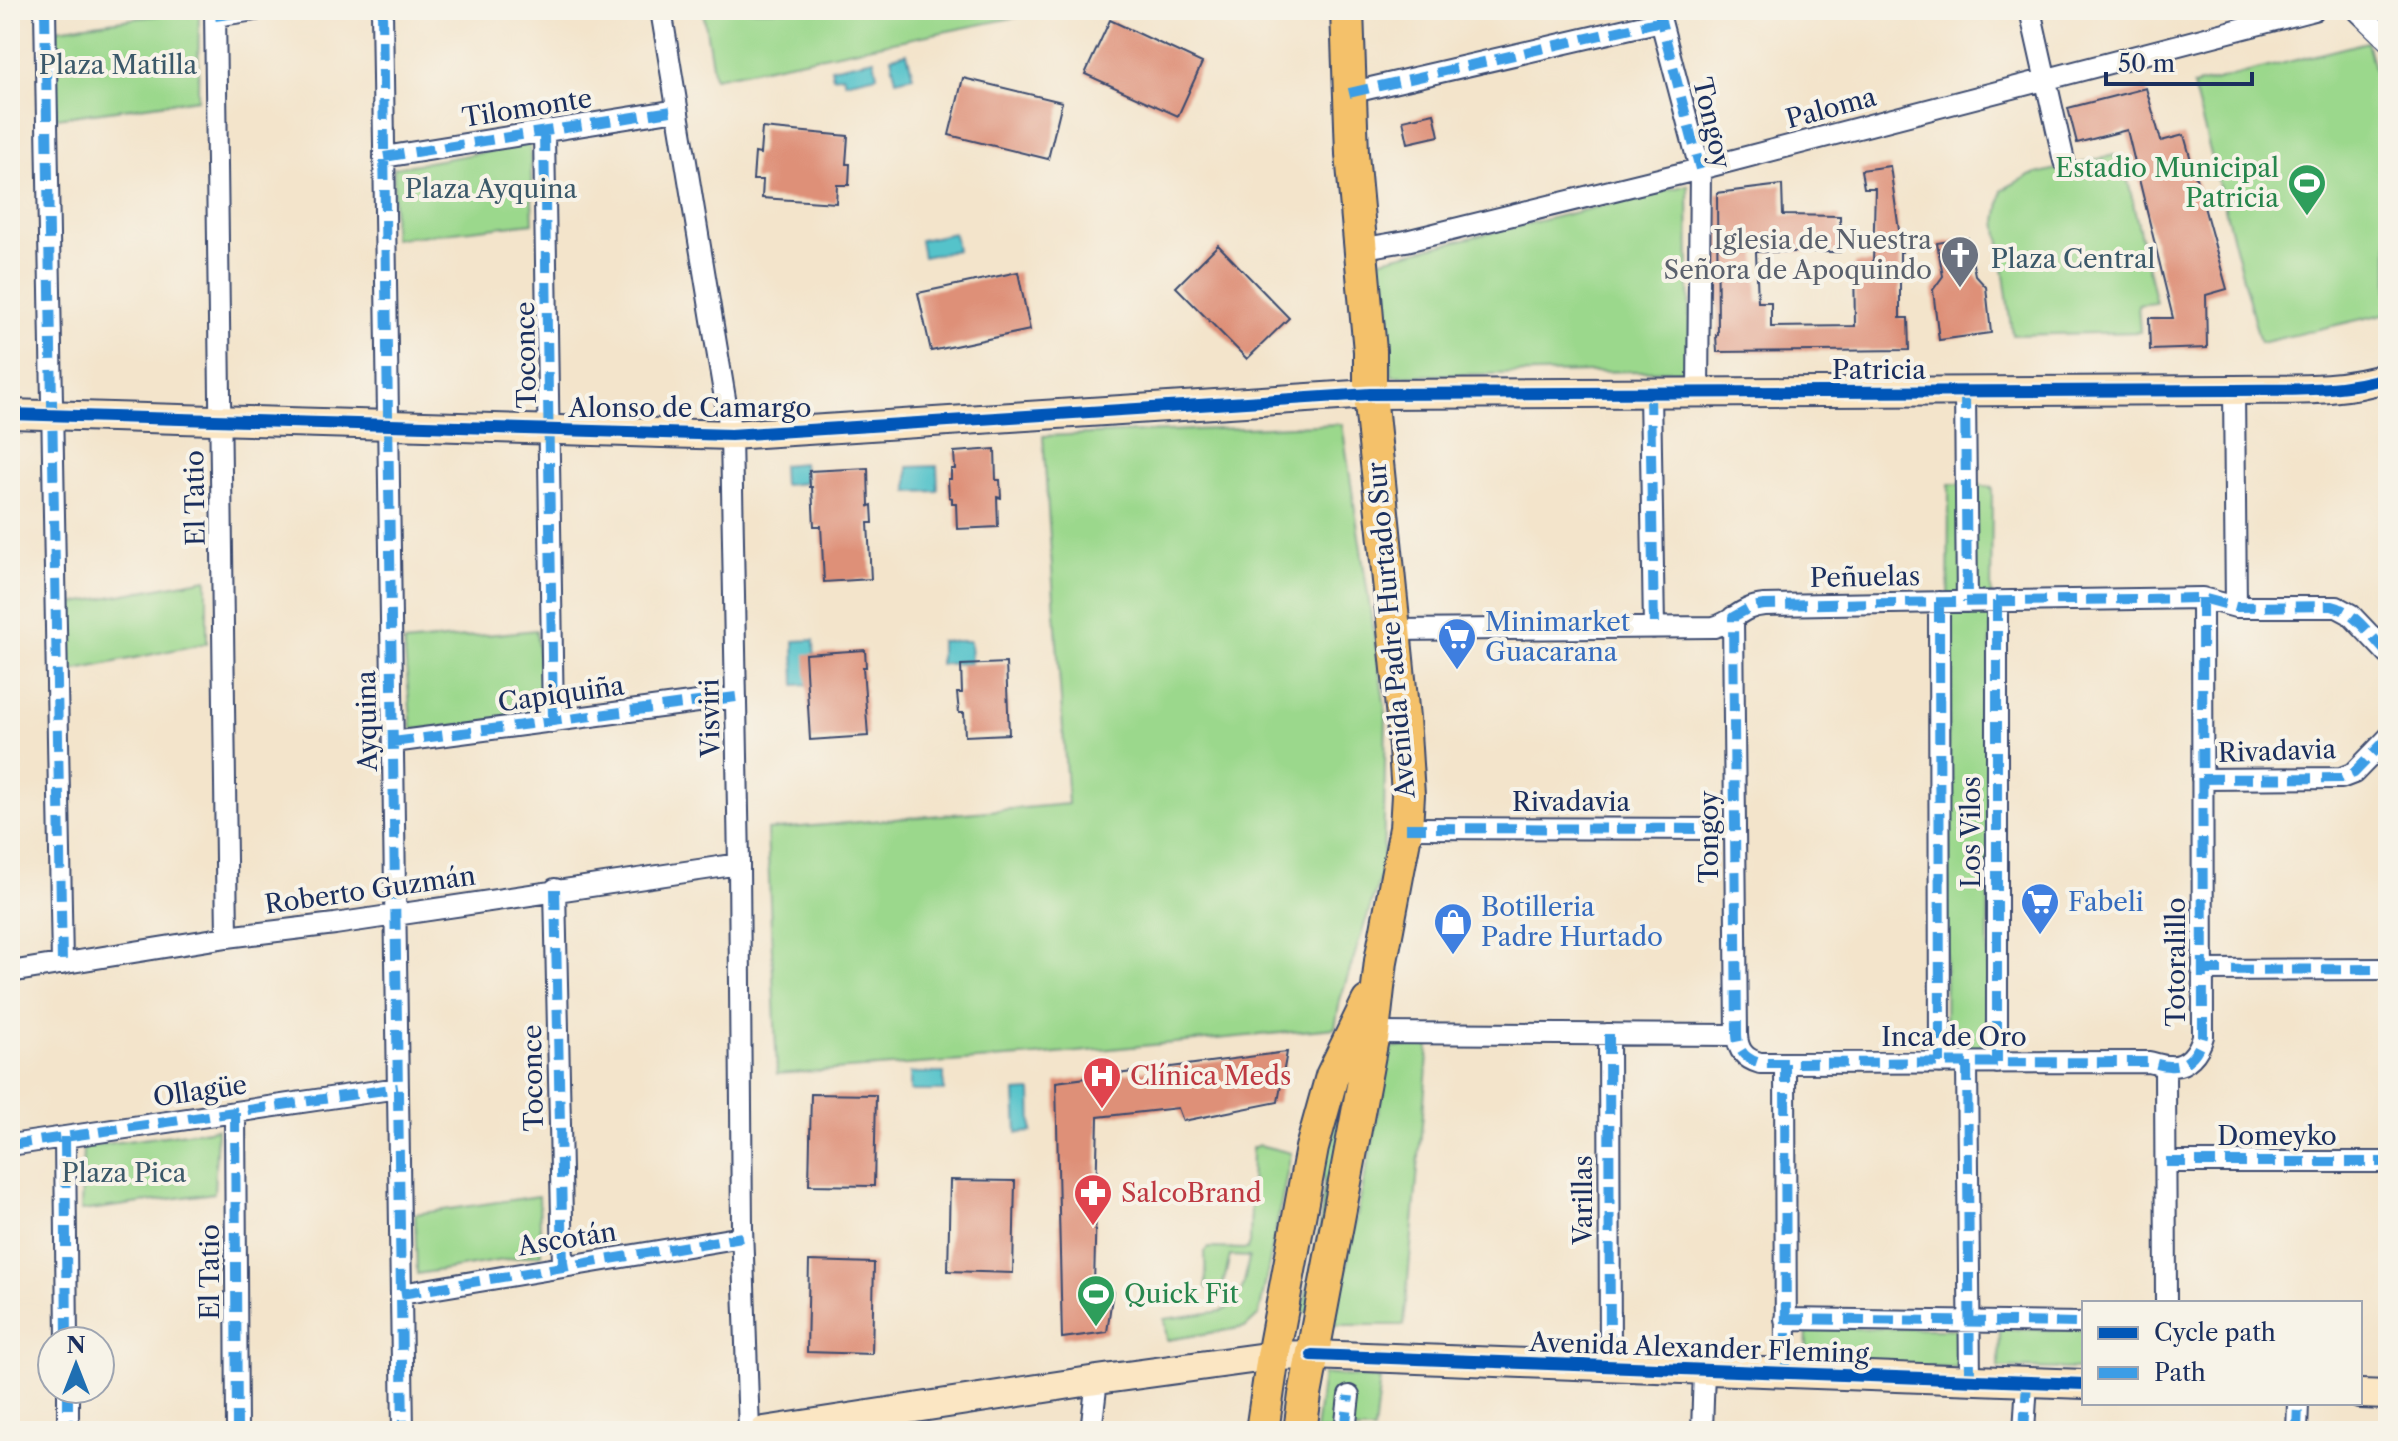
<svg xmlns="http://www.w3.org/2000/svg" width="2398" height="1441" font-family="'Libre Caslon Text',serif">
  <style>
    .green { fill: #9bd88c; stroke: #5b8475; stroke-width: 2 }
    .water { fill: #55c3ca; stroke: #387994; stroke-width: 2 }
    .building { fill: #de9078 }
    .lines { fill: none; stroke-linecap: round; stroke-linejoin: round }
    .street-casing { stroke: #3b4a6e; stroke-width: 24 }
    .secondary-casing { stroke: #3b4a6e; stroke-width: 32 }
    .primary-casing { stroke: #3b4a6e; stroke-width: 36 }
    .street { stroke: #fff; stroke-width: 20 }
    .secondary { stroke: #fbe6c3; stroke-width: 28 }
    .primary { stroke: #f4c16a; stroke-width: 32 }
    .quiet { stroke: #3b9de6; stroke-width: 10; stroke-dasharray: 20 10; stroke-linecap: butt }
    .cycleway-casing { stroke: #f7f3e8; stroke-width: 17 }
    .cycleway { stroke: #0057b8; stroke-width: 12 }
    .labels { text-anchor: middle; stroke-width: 8; stroke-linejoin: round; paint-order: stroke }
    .park-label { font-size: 26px; fill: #3b596a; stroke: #f7f3e8 }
    .street-label { font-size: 26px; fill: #1b2f5e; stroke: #f7f3e8 }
    .leisure-label { font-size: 26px; fill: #27864d; stroke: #f7f3e8; text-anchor: end }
    .worship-label { font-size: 26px; fill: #5b616d; stroke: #f7f3e8; text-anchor: end }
    .shop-label { font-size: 26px; fill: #366cbe; stroke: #f7f3e8; text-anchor: start }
    .health-label { font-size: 26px; fill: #be3a42; stroke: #f7f3e8; text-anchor: start }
  </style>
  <rect width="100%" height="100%" fill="#f7f3e8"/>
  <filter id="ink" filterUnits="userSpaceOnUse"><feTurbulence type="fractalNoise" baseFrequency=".0125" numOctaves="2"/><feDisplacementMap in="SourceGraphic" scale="16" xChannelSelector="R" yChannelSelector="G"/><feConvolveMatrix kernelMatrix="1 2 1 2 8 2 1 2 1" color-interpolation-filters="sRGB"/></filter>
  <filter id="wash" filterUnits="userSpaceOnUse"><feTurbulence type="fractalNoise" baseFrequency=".006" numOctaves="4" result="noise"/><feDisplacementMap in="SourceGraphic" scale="32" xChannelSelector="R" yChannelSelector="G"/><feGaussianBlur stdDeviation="1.8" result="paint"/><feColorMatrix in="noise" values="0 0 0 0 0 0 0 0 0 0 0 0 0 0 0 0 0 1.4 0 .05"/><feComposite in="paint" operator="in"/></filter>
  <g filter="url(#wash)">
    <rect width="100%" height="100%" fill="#f3e4cb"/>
    <path class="green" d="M199 10 198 99 56 118 57 29Z
      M703 10H1052L714 78Z
      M2367 42 2388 120V313L2260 343 2193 86Z
      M530 144 533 223 393 239 394 168Z
      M2114 155 2125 168 2156 303 2138 305 2140 332 2012 335 1997 221 2002 190 2028 176Z
      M1688 185 1690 370 1392 376 1378 260Z
      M1342 424 1386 714 1383 868 1340 1000 1335 1028 1035 1056 777 1074 767 830 1068 804 1043 436Z
      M1949 484H1976L1992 488 1987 1054 1945 1057Z
      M207 579V643L67 672 65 605Z
      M536 630 545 717 412 730 404 643Z
      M1358 1044 1308 1313 1302 1312 1321 1222 1324 1184 1322 1163Z
      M1429 1045 1404 1325H1334L1392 1047Z
      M217 1129 214 1193 81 1211 83 1147Z
      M1259 1145 1291 1153 1259 1315 1246 1327 1167 1340 1164 1319 1222 1311C1244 1303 1245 1277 1249 1257L1230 1256 1223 1285 1211 1290 1206 1287 1205 1251 1209 1248 1247 1249 1250 1244 1252 1148Z
      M539 1196 541 1254 417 1274 415 1214Z
      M1807 1328 1957 1329V1368L1806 1366Z
      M2000 1329 2084 1330V1369L1999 1368Z
      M1323 1374 1380 1379 1374 1431H1316Z"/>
    <path class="water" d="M907 53 913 76 896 80 891 57Z
      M874 59 877 75 845 82 843 75 833 77 831 68Z
      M954 233 957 250 923 257 920 240Z
      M803 463 805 483 783 485 782 465Z
      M937 466 938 491 908 492V467Z
      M814 640 815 684 795 685 794 641Z
      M940 641H970L971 663 940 664Z
      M910 1073H944V1091H910Z
      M1031 1091 1032 1132 1017 1133 1015 1092Z"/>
    <g id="blocks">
      <path class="building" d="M1110 20 1202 63 1178 116 1085 74Z
        M963 78 1062 102 1048 159 949 135Z
        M2146 88 2161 141 2184 135 2227 289 2206 295 2207 348 2150 350 2149 318H2173L2127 130 2077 143 2068 108Z
        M1434 113 1439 136 1408 143 1403 120Z
        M762 128 848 136 846 164H850L849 185H837L836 203 762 198 763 180H753L755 153 760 154Z
        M1890 166 1902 252H1900V318H1908L1909 350 1717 352 1716 335H1718L1717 193 1782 185 1783 215 1840 216V252H1756L1758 302H1771V327L1855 326 1854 263H1873L1875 188H1864L1861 170Z
        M1968 238 1975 275 1986 287 1991 333 1939 340 1933 290 1943 276 1937 243Z
        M1218 245 1289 318 1247 359 1176 287Z
        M1018 272 1030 330 931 351 918 293Z
        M995 449 996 480H1000L1001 498 997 497 998 527 957 529 956 503H952V498L949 497 948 479H951V469H955L954 452Z
        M868 468 869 506 872 505 873 523H868L871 579 824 582 821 526H814L812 487H810L809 471Z
        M865 650 866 667H863L868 736 810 740 805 654Z
        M1006 663 1009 734 965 736 964 713H959L957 693H962L961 665Z
        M1287 1052 1278 1102 1183 1121 1178 1108 1098 1117 1094 1286 1113 1290 1107 1332 1062 1338 1056 1082Z
        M811 1094 876 1095 874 1186 809 1185Z
        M950 1180 1015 1181 1013 1273 948 1271Z
        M809 1261 874 1263 872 1354 807 1352Z"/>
    </g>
  </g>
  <g filter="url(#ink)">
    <use href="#blocks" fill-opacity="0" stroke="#3b4a6e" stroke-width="2"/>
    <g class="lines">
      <defs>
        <path id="street" d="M45 10 62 964
          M215 10 227 937
          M382 10 403 1431
          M661 10 731 435 739 864 742 1227 749 1431
          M1658 10 1700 169 1698 392
          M2030 10 2064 161
          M2357 10 2388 40
          M215 16 255 10
          M1349 93 1661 21
          M544 132 553 722
          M384 157 677 110
          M1359 249 1406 241 1700 169 2314 10
          M2234 390 2236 607
          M1965 391 1967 602
          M1650 393 1654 628
          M1997 601V1063
          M1939 602 1940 1063
          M1733 617 1737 1035C1738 1051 1745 1059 1760 1063L2148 1062C2155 1063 2162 1066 2169 1066 2187 1068 2199 1052 2203 1036L2202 598
          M1394 630 1714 627C1734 622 1740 607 1764 605L2202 598 2236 607H2337L2350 614 2388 654
          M393 742 736 697
          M2202 779 2341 778 2354 773 2388 738
          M1406 828 1735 829
          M555 889 563 1266
          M2202 970 2388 969
          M10 972 227 937 335 924 739 864
          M1373 1033 1737 1035
          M1609 1034 1610 1366
          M1785 1063 1786 1373
          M1967 1063 1970 1380
          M2165 1067 2166 1303
          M235 1112 237 1431
          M65 1137 67 1341
          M10 1145 398 1088
          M2166 1162H2388
          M401 1294 742 1237
          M1785 1319 2084 1323
          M68 1389V1431
          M893 1411 895 1431
          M1091 1431 1097 1380
          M1345 1431 1349 1396
          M1702 1431 1704 1370
          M2024 1431 2027 1382
          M2297 1431 2298 1403"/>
        <path id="secondary" d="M10 414 731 435 1370 394 2234 390C2285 389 2339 393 2388 377
          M2360 1394 2388 1395
          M764 1431 1097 1380 1273 1356 1312 1355 2084 1384"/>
        <path id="primary" d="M1262 1431 1273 1356 1312 1148 1332 1076 1368 1002
          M1300 1431 1305 1395 1373 1033 1381 961 1406 828 1408 795 1403 718 1370 394V351L1352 154 1347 10"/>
      </defs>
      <use href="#street" class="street-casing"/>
      <use href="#secondary" class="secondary-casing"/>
      <use href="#primary" class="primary-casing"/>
      <use href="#street" class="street"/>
      <use href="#secondary" class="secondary"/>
      <use href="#primary" class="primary"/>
      <path class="quiet" d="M45 10 62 964
        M382 10 403 1431
        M1658 10 1700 169
        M215 16 255 10
        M1349 93 1661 21
        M544 132 553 722
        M384 157 677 110
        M1965 391 1967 602
        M1650 393 1654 628
        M2202 598 2203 1036C2199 1052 2187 1068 2169 1066 2162 1066 2155 1063 2148 1062L1760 1063C1745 1059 1738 1051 1737 1035L1733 617 1751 607 1764 605 2202 598 2236 607 2332 606C2355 611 2372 638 2388 654
        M1997 601V1063
        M1939 602 1940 1063
        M393 742 736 697
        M2202 779 2341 778 2354 773 2388 738
        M1406 828 1735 829
        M555 889 563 1266
        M2202 970 2388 969
        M1609 1034 1610 1366
        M1785 1063 1786 1373
        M1967 1063 1970 1380
        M235 1112 237 1431
        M65 1137 67 1341
        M10 1145 398 1088
        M2166 1162H2388
        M401 1294 742 1237
        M1785 1319 2084 1323
        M68 1389V1431
        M1345 1431 1349 1396
        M2024 1431 2027 1382
        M2297 1431 2298 1403"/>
      <defs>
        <path id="cycleway" d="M10 414 731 435 1370 394 2234 390C2285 389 2339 393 2388 377
          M1312 1355 2084 1384"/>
      </defs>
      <use href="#cycleway" class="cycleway-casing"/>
      <use href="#cycleway" class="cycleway"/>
    </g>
  </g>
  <defs>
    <symbol id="stadium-pin" viewBox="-11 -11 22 30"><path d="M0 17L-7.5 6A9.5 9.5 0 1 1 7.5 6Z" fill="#2e9e5b" stroke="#f7f3e8"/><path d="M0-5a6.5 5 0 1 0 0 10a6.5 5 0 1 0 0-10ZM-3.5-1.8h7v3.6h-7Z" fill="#fff"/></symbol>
    <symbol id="church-pin" viewBox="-11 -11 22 30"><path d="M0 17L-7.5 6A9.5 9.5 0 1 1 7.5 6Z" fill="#6b7280" stroke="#f7f3e8"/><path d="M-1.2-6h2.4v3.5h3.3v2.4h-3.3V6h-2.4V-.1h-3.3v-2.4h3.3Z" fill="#fff"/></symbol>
    <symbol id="supermarket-pin" viewBox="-11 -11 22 30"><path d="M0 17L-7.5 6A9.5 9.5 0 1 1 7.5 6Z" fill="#3f7fe0" stroke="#f7f3e8"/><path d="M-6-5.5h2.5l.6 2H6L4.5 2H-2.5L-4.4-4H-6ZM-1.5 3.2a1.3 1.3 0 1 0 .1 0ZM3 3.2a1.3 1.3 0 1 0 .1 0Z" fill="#fff"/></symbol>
    <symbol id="shop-pin" viewBox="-11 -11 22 30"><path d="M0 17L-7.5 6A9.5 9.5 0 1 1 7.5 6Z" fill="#3f7fe0" stroke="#f7f3e8"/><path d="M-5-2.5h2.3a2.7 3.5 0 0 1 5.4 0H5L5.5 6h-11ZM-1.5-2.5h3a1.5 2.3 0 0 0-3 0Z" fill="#fff"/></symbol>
    <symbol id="hospital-pin" viewBox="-11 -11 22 30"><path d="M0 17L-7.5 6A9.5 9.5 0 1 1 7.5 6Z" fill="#e0444e" stroke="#f7f3e8"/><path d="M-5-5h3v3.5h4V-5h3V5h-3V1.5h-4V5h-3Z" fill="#fff"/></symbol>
    <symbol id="pharmacy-pin" viewBox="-11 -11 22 30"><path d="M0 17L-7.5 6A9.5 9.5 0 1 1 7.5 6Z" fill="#e0444e" stroke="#f7f3e8"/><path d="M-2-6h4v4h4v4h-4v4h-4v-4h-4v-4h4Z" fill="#fff"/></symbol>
  </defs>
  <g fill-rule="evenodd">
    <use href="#stadium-pin" x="2285" y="161" width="44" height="60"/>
    <use href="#church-pin" x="1938" y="233" width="44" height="60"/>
    <use href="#supermarket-pin" x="1435" y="615" width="44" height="60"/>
    <use href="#supermarket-pin" x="2018" y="880" width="44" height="60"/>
    <use href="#shop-pin" x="1431" y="900" width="44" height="60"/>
    <use href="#hospital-pin" x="1080" y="1054" width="44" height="60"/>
    <use href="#pharmacy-pin" x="1071" y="1171" width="44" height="60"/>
    <use href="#stadium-pin" x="1074" y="1272" width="44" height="60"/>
  </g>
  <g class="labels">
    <g class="park-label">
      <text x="118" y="74">Plaza Matilla</text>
      <text x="491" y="198">Plaza Ayquina</text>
      <text x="2073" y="268">Plaza Central</text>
      <text x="124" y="1182">Plaza Pica</text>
    </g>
    <g class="street-label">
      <text transform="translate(527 108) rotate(-9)" y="9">Tilomonte</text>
      <text transform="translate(1831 108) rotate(-15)" y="9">Paloma</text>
      <text transform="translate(1712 123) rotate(77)" y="9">Tongoy</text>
      <text transform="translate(526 355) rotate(-91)" y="9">Toconce</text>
      <text x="1879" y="379">Patricia</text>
      <text x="690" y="417">Alonso de Camargo</text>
      <text transform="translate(195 498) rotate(-91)" y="9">El Tatio</text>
      <text transform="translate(1865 577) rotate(-1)" y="9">Peñuelas</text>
      <text transform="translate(1391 630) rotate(-95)" y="9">Avenida Padre Hurtado Sur</text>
      <text transform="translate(561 694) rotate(-8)" y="9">Capiquiña</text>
      <text transform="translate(710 718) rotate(-91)" y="9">Visviri</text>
      <text transform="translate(367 721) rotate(-91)" y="9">Ayquina</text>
      <text transform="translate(2277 751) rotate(-2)" y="9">Rivadavia</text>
      <text x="1571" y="811">Rivadavia</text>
      <text transform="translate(1971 832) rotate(-90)" y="9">Los Vilos</text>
      <text transform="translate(1709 837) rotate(-90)" y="9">Tongoy</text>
      <text transform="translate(370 890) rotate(-8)" y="9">Roberto Guzmán</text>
      <text transform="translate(2176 962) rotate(-90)" y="9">Totoralillo</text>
      <text x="1954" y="1046">Inca de Oro</text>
      <text transform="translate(533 1078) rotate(-91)" y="9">Toconce</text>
      <text transform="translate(200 1091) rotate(-8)" y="9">Ollagüe</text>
      <text x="2277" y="1145">Domeyko</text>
      <text transform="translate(1583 1200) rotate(-90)" y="9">Varillas</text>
      <text transform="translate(567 1239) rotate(-9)" y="9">Ascotán</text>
      <text transform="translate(210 1272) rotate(-90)" y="9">El Tatio</text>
      <text transform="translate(1699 1348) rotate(2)" y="9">Avenida Alexander Fleming</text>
    </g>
    <g class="leisure-label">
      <text x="2279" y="177">Estadio Municipal<tspan x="2279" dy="30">Patricia</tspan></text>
      <text x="1124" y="1303" text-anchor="start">Quick Fit</text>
    </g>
    <g class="worship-label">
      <text x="1932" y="249">Iglesia de Nuestra<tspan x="1932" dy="30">Señora de Apoquindo</tspan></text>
    </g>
    <g class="shop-label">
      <text x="1485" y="631">Minimarket<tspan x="1485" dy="30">Guacarana</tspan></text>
      <text x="2068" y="911">Fabeli</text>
      <text x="1481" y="916">Botilleria<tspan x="1481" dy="30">Padre Hurtado</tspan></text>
    </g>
    <g class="health-label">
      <text x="1130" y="1085">Clínica Meds</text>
      <text x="1121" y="1202">SalcoBrand</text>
    </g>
  </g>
  <rect width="2398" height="1441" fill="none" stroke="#f7f3e8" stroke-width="40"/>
  <rect x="2082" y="1301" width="280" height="104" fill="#f7f3e8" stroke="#9fa5b1" stroke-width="2"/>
  <rect x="2098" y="1327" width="40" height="12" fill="#0057b8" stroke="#9fa5b1" stroke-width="2"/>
  <text x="2154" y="1341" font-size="24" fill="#1b2f5e">Cycle path</text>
  <rect x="2098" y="1367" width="40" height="12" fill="#3b9de6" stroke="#9fa5b1" stroke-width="2"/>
  <text x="2154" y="1381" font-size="24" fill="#1b2f5e">Path</text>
  <g transform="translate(76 1365)"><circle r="38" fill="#f7f3e8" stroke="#9fa5b1" stroke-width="2"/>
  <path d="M0-6L14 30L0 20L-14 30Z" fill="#1f6fb2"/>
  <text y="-12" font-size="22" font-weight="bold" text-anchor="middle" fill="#1b2f5e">N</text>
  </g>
  <path d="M2106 72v12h146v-12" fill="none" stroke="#1b2f5e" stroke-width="4"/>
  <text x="2118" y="72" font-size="24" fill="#1b2f5e" stroke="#f7f3e8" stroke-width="6" paint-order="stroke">50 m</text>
</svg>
